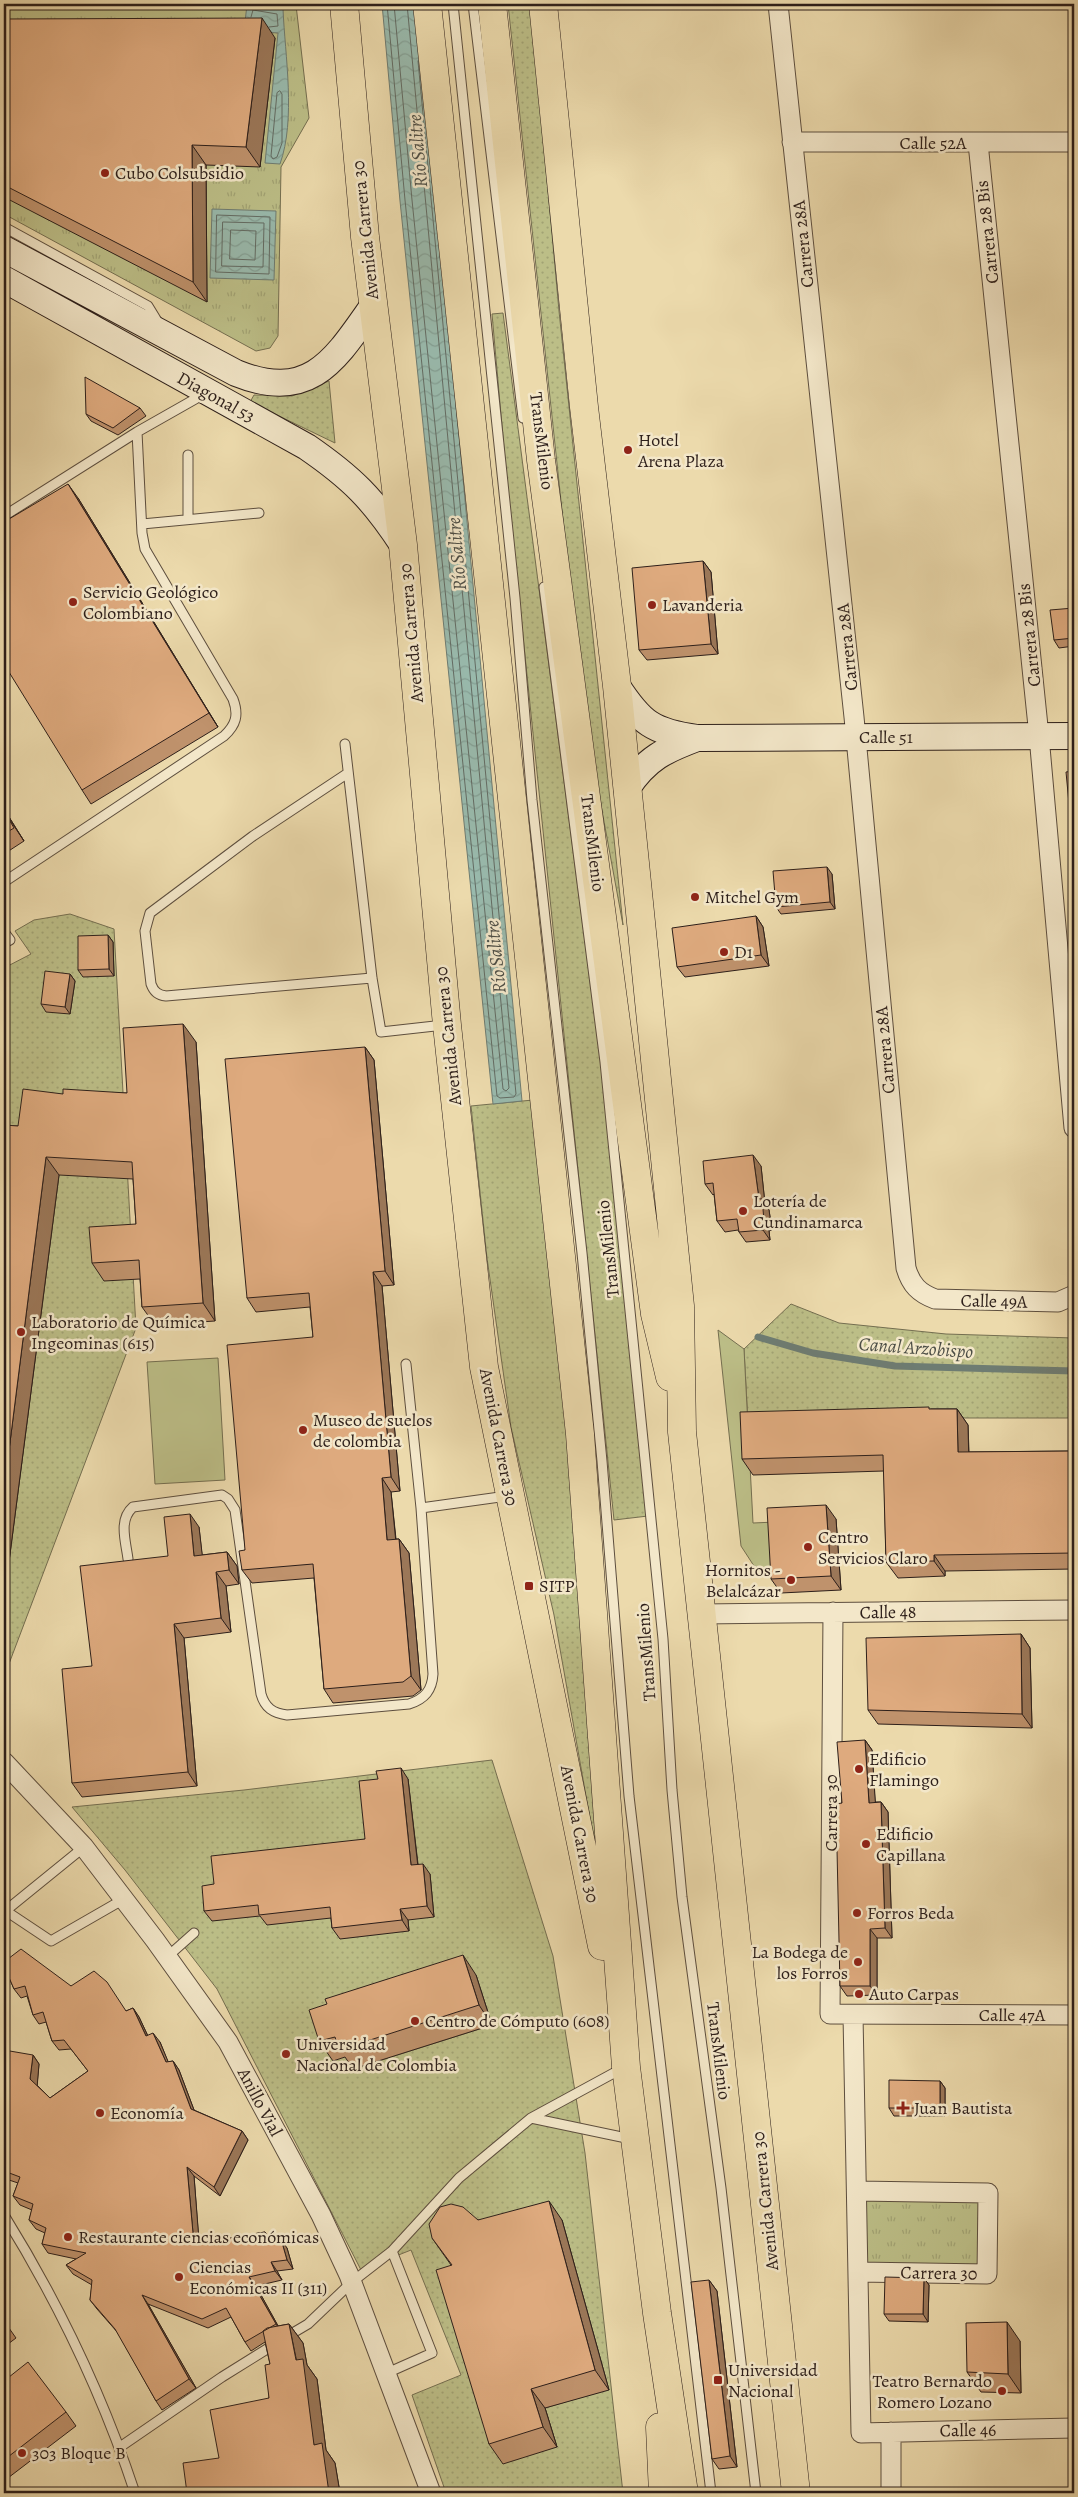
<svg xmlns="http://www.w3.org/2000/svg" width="1078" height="2497" font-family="Alegreya,serif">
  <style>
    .grass { fill: url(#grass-dots); stroke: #746e50; fill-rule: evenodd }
    .park { fill: url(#park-tufts); stroke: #746e50 }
    .garden { fill: #bcbe87; stroke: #746e50 }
    .water { fill: url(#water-waves); stroke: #6e7c72 }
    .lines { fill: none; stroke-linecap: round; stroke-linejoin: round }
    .shore { stroke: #636c64; stroke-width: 1 }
    .stream { stroke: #6e7c72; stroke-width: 7 }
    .lane-casing { stroke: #5d4e3e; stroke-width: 11 }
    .street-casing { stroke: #5d4e3e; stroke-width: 21 }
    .secondary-casing { stroke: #2d1f1a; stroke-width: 28 }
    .highway-casing { stroke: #2d1f1a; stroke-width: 29 }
    .lane { stroke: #f3e7c9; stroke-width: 9 }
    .street { stroke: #f3e7c9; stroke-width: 19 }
    .secondary { stroke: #f3e7c9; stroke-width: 26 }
    .highway { stroke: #ecdaac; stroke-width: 28 }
    .wall { fill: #bf926c; stroke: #2d1f1a }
    .shaded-wall { fill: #9b7758; stroke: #2d1f1a }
    .building { fill: #deaa7e; stroke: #2d1f1a }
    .poi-dot { fill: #8f2418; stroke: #f3e7c9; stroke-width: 2 }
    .labels { text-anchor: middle; stroke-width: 5; stroke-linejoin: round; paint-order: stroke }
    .street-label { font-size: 18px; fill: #2d1f1a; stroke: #f3e7c9 }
    .poi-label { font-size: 18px; fill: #2d1f1a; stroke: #f3e7c9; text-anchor: start }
    .water-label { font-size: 19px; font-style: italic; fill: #4d4e46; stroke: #f3e7c9 }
  </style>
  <defs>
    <pattern id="grass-dots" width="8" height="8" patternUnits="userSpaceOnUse" patternTransform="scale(1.25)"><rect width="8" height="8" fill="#bcbe87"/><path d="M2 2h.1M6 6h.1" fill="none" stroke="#a2a374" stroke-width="1.8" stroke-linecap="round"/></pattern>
    <pattern id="park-tufts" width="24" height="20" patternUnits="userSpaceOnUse" patternTransform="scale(1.25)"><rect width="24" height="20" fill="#bcbe87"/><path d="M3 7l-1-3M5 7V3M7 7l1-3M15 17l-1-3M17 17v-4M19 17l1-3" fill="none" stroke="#a2a374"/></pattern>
    <pattern id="water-waves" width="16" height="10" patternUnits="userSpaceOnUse" patternTransform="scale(1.25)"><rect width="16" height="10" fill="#99baad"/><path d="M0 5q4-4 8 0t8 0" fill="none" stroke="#849f94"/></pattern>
  </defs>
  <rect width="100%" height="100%" fill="#ecdaac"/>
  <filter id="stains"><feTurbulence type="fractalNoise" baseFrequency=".004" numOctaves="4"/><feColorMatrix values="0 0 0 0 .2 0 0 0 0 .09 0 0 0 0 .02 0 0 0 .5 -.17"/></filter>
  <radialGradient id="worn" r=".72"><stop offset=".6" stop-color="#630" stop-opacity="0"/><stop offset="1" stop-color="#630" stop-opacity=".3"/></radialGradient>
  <path class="grass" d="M508 4H531L559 311 623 925 583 707Z
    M503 313 602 1072 648 1516 614 1520 506 471 492 314Z
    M329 381 335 443 250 402 254 395 292 396Z
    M70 914 114 929 136 1328 4 1677V968L31 954 15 931 34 920Z
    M533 1100 562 1347 600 1875 554 1615 511 1427 487 1258 471 1106Z
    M791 1304 839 1323 946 1334 1074 1338V1418H945L748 1424 744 1349Z
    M492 1760 553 1956 585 2153 623 2493H446L412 2395 461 2375 411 2250 361 2270 217 1989 125 1870 72 1807 244 1790ZM492 2025 353 2069 349 2056ZM468 2284 609 2389 545 2408 557 2447Z"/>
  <path class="park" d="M4 4 296 5 309 118 281 167 278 336 270 348 256 351 4 214Z
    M857 2191 988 2193 987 2274 858 2272Z"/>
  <path class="garden" d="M718 1330 744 1349 753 1523 776 1522 779 1571 754 1566 741 1546Z
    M218 1358 225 1480 155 1484 147 1362Z"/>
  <path class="water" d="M382 4H418L522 1101 493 1104 400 201Z
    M247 5 283 9C285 56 296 119 280 164L265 163 278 33 244 30Z
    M212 209 276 211 274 280 210 278Z"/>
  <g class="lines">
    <path class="shore" d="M387 4 405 200 497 1096 500 1098 514 1097 516 1094 418 61
      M394 4 412 200 503 1089 506 1091 509 1088 407 4
      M251 17 253 10 277 14 278 26 269 27
      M280 91 282 94V143L277 157 273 159 271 156 277 93Z
      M217 215 270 217 269 274 216 272Z
      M223 222 264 223 263 267 222 266Z
      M231 230 256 231 255 260 230 259Z"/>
    <path class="stream" d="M758 1337 813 1353 895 1366 1074 1371"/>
    <defs>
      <path id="lane" d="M453 4 515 598 532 800 582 1253 602 1461 629 1796 711 2493
        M473 4 523 418
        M4 227 148 306 159 324
        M4 516 137 432 204 394
        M188 519V455
        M142 524 259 513
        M544 587 605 1062 663 1639 672 1790 682 1897 721 2188 756 2493
        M345 744 372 978 381 1032 444 1025
        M348 773 253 836 150 913 145 931 151 984C154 992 158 995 166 996L372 978
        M4 882 224 736C236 725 239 715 233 699L145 549 142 533 137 432
        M4 932 10 940 4 943
        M406 1364 421 1508
        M128 1559C126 1542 118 1520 133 1507L222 1495 228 1499 235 1510 261 1694C265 1708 273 1713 287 1715L409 1704C425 1699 432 1690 433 1674L421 1508 507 1496
        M6 1911 51 1941 124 1899
        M4 1912 84 1847
        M167 1957 194 1933
        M531 2118 631 2139
        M4 2215C58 2302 103 2396 135 2493
        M286 2337 308 2324 352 2282 392 2251 459 2178 531 2118 623 2068
        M387 2373 432 2353 392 2251
        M120 2447 222 2377 275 2344"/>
      <path id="street" d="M778 4 854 717 906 1268C911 1285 919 1293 935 1299L1058 1302 1074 1295
        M792 142H1074
        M978 143 1039 736 1074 1128
        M833 1612 830 2014 1074 2015
        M702 1614 1074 1610
        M4 1762 84 1847 155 1940 228 2042 321 2215 349 2275 431 2493
        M853 2015 861 2433 1074 2428
        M857 2191 988 2193 987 2274 858 2272
        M891 2432V2493"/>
      <path id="secondary" d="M4 249 236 373C310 403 335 360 373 306
        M4 279 307 447C352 478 373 499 403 545
        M617 686C641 723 653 732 697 738L1074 736
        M627 788C647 758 665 750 697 738"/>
      <path id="highway" d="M344 4 365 237 403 545 447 1025 484 1367 602 1946
        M427 4 580 1434 626 2067 657 2313 684 2493
        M492 4 541 460 655 1314 670 1377
        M543 4 584 407 617 686 680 1306 682 1432 796 2493
        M660 2427 663 2493"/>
    </defs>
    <use href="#lane" class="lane-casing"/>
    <use href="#street" class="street-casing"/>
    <use href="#secondary" class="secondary-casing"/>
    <use href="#highway" class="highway-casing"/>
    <use href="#lane" class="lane"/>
    <use href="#street" class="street"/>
    <use href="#secondary" class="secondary"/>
    <use href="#highway" class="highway"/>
  </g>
  <path class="wall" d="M4 19 275 38 260 167 206 165 207 302 4 197Z
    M140 408 146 416 118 435 91 421 86 414Z
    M78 498 218 727 91 804 82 790Z
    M703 561 711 572 718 654 647 660 639 650Z
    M1074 608V646L1059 648 1054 640Z
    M1074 771V820L1070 814Z
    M4 809 24 841 4 854Z
    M832 874 835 909 781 914 776 907Z
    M756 916 763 927 769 966 685 977 677 967Z
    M108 935 113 942 114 976 83 977 78 970Z
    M70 974 75 981 70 1014 46 1012 41 1004Z
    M196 1042 215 1321 155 1325 142 1307 140 1279 104 1281 92 1263 136 1224 133 1179 59 1175 6 1585 4 1584V1125L18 1126 63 1094 127 1093Z
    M365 1047 374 1060 394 1285 382 1286 400 1491 391 1492 396 1539H399L409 1553 421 1690 413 1696 333 1703 324 1689 314 1578 252 1583 242 1570 245 1550 313 1337 310 1307 256 1312 247 1298Z
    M761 1166 765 1204 769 1210 772 1230 769 1231 770 1240 746 1242 739 1232 738 1230 725 1232 717 1221 714 1194 713 1195 705 1184Z
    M931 1409H957L968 1425 969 1452 1074 1451V1569L945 1571V1576L898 1578 886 1562 884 1471 753 1475 742 1459Z
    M836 1519 841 1590 781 1593 771 1579Z
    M199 1527 202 1555 227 1552 237 1566 239 1584 226 1586 231 1632 184 1638 197 1786 82 1797 72 1783 92 1666 168 1556Z
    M1021 1634 1030 1648 1032 1728 878 1724 868 1710Z
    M865 1740 872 1750 875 1802H881L888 1812 892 1938H877V1995L847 1996 840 1986 842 1803Z
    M408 1779 418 1864 430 1874 434 1917 408 1920 409 1931 340 1939 332 1928 331 1918 267 1925 260 1916 212 1921 204 1911 214 1884 365 1839Z
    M4 1966 71 1986 126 2011 133 2008 139 2017 148 2036 160 2042 168 2062 173 2061 179 2070 194 2110 242 2131 248 2140 220 2196 194 2176 199 2243 265 2232 270 2241 287 2248 293 2269 277 2271 282 2280 256 2286 278 2326 289 2324 303 2343 307 2365 317 2379 326 2450 335 2463 340 2493H187L219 2458 269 2398 270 2364 265 2342 251 2351 245 2342 231 2317 208 2328 148 2304 196 2388 162 2410 156 2401 118 2333 97 2309 90 2300 92 2285 73 2274 66 2265 76 2259 48 2253 42 2244 45 2233 36 2229 29 2220 32 2210 20 2205 13 2196 18 2183 6 2179 4 2175V2139L33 2055 39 2064 37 2085 50 2098 88 2071 71 2049 59 2050 52 2041 46 2022 39 2024 33 2015 27 1996 21 1998 14 1989Z
    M476 1975 492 2025 353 2069 345 2057 333 2061 319 2041Z
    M940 2081 945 2088V2116H894L889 2108Z
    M478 2220H562L609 2390 545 2408 557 2447 503 2464 489 2444 451 2265 432 2238Z
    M924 2278 929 2285 928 2322 889 2321 884 2314Z
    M709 2280 717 2291 737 2467 719 2469 712 2459Z
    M4 2321 16 2338 4 2347Z
    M1020 2341 1021 2393 981 2392 967 2372Z
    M4 2381 66 2412 76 2426 4 2481Z"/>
  <path class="shaded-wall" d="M262 18 275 38 260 167 246 147Z
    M192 145 206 165 207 302 193 282Z
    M68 484 78 498 218 727 209 713Z
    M703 561 711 572 718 654 711 644Z
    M4 809 24 841 4 811Z
    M827 867 832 874 835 909 830 902Z
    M756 916 763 927 769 966 761 955Z
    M108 935 113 942 114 976 109 969Z
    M70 974 75 981 70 1014 65 1007Z
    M183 1024 196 1042 215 1321 203 1303Z
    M365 1047 374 1060 394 1285 385 1271Z
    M753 1155 761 1166 765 1204 769 1210 772 1230 764 1220 759 1199Z
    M46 1157 59 1175 6 1585 4 1581V1490Z
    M761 1220 769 1231 770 1240 763 1230Z
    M373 1272 382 1286 400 1491 391 1477Z
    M957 1409 968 1425 969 1468 958 1452Z
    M382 1478 391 1492 397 1553 387 1540Z
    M826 1505 836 1519 841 1590 831 1576Z
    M190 1514 199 1527 204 1570 194 1556Z
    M399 1539 409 1553 421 1690 411 1676Z
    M227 1552 237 1566 239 1584 229 1570Z
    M934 1555 945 1571V1576L934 1561Z
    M216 1572 226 1586 231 1632 221 1618Z
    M174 1624 184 1638 197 1786 188 1772Z
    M1021 1634 1030 1648 1032 1728 1022 1714Z
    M865 1740 872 1750 876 1812 869 1803Z
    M401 1768 408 1779 419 1876 411 1865Z
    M881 1802 888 1812 892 1938 885 1928Z
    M423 1864 430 1874 434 1917 427 1906Z
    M400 1909 408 1920 409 1931 402 1920Z
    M870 1929 877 1938V1995L870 1986Z
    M463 1955 476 1975 492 2025 479 2005Z
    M133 2008 139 2017 152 2045 146 2036Z
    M153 2033 160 2042 172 2071 166 2062Z
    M33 2055 39 2064 37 2088 30 2079Z
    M173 2061 179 2070 197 2118 191 2109Z
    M940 2081 945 2088V2116L940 2108Z
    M242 2131 248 2140 220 2196 214 2187Z
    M187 2167 194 2176 200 2253 194 2244Z
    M549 2201 562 2220 609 2390 595 2370Z
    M265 2232 271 2241H266Z
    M281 2239 287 2248 293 2269 287 2260Z
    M271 2262 277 2271 282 2280 275 2271Z
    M249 2277 256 2286 282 2333 276 2324Z
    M924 2278 929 2285 928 2322 923 2314Z
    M709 2280 717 2291 737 2467 730 2456Z
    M142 2295 148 2304 196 2388 189 2379Z
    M1007 2322 1020 2341 1021 2393 1008 2374Z
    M289 2324 303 2343 307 2365 317 2379 326 2450 335 2463 340 2493H329L314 2445Z
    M531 2389 545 2408 557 2447 543 2427Z"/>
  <path class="building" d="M262 18 246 147 192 145 193 282 4 185V19Z
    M85 377 140 408 113 428 86 414Z
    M68 484 209 713 82 790 4 664V522Z
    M703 561 711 644 639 650 632 568Z
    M1074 608V638L1054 640 1050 610Z
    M1074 771V814H1070L1066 772Z
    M4 811 14 828 4 834Z
    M827 867 830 902 776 907 773 871Z
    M756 916 761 955 677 967 672 928Z
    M108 935 109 969 78 970V936Z
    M45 971 70 974 65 1007 41 1004Z
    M183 1024 203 1303 142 1307 139 1260 92 1263 89 1227 136 1224 132 1162 46 1157 4 1490V1125L18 1126 23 1089 63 1094V1089L127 1093 123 1028Z
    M365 1047 385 1271 373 1272 391 1477 382 1478 387 1540 399 1539 411 1676 403 1682 324 1689 313 1564 242 1570 239 1551 245 1550 227 1345 313 1337 309 1293 247 1298 225 1059Z
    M753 1155 759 1199H762L764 1220H761L763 1230 739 1232 737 1219 717 1221 713 1183 705 1184 703 1161Z
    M929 1407V1409H957L958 1452 1074 1451V1553L934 1555V1561L886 1562 883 1455 742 1459 740 1412Z
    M826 1505 831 1576 771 1579 767 1508Z
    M190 1514 194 1556 227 1552 229 1570 216 1572 221 1618 174 1624 188 1772 72 1783 62 1669 92 1666 80 1566 168 1556 164 1517Z
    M1021 1634 1022 1714 868 1710 866 1638Z
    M865 1740 869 1803 881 1802 885 1928 870 1929V1986H840L836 1804 842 1803 837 1742Z
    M401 1768 411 1865 423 1864 427 1906 400 1909 402 1920 332 1928 330 1907 259 1915 258 1905 204 1911 202 1886 214 1884 211 1856 365 1839 359 1781 378 1779 376 1771Z
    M21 1949 71 1986 94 1971 107 1982 126 2011 133 2008 146 2036 153 2033 166 2062 173 2061 191 2109 242 2131 214 2187 187 2167 194 2244 265 2232 266 2241 281 2239 287 2260 271 2262 275 2271 249 2277 276 2324 245 2342 226 2308 202 2319 142 2295 189 2379 156 2401 115 2329 90 2300 92 2280 66 2265 86 2253 42 2244 46 2228 29 2220 33 2204 13 2196 20 2177 4 2171V2050L33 2055 30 2079 50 2098 88 2071 64 2040 52 2041 43 2012 33 2015 25 1986 14 1989 4 1966V1962Z
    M463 1955 479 2005 339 2050 335 2037 319 2041 309 2010 327 2004 325 1999Z
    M889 2080 940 2081V2108H889Z
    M549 2201 595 2370 531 2389 543 2427 489 2444 436 2270 452 2265 432 2238 429 2224 440 2207 451 2204 463 2207 478 2220Z
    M885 2277 924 2278 923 2314H884Z
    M709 2280 730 2456 712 2459 691 2282Z
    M1007 2322 1008 2374 967 2372 966 2323Z
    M289 2324 296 2360 303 2359 314 2445 322 2443 329 2493H187L183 2463 219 2458 210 2410 269 2398 265 2365 270 2364 263 2331 267 2328Z
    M28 2362 66 2412 4 2460V2381Z"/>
  <g class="poi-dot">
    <circle cx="105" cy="173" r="5"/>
    <circle cx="628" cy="450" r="5"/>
    <circle cx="73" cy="602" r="5"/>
    <circle cx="652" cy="605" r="5"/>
    <circle cx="695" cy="897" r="5"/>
    <circle cx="724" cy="952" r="5"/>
    <circle cx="743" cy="1211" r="5"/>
    <circle cx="21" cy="1332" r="5"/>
    <circle cx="303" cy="1430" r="5"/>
    <circle cx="808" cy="1547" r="5"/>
    <circle cx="791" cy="1580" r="5"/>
    <rect x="524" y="1581" width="10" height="10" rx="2.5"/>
    <circle cx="859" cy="1769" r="5"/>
    <circle cx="866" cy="1844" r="5"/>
    <circle cx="857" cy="1913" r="5"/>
    <circle cx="858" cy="1962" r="5"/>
    <circle cx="859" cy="1994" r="5"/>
    <circle cx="415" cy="2021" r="5"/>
    <circle cx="286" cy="2054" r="5"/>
    <path d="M900.5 2100.5h5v5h5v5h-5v5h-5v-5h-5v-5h5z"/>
    <circle cx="100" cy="2113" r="5"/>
    <circle cx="68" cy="2237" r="5"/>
    <circle cx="179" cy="2277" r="5"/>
    <rect x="713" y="2375" width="10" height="10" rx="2.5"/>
    <circle cx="1002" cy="2391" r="5"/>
    <circle cx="22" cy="2453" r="5"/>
  </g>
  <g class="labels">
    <g class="street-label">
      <text x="933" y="149">Calle 52A</text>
      <text transform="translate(365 230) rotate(-96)" y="6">Avenida Carrera 30</text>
      <text transform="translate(987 232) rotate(-96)" y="6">Carrera 28 Bis</text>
      <text transform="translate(803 244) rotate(-96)" y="6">Carrera 28A</text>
      <text transform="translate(216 397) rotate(29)" y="6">Diagonal 53</text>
      <text transform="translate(542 441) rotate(83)" y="6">TransMilenio</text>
      <text transform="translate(411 633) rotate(-95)" y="6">Avenida Carrera 30</text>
      <text transform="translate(1029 635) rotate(-96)" y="6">Carrera 28 Bis</text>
      <text transform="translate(847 647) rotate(-96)" y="6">Carrera 28A</text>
      <text x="886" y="743">Calle 51</text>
      <text transform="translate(593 843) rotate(83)" y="6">TransMilenio</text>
      <text transform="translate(448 1036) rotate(-96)" y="6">Avenida Carrera 30</text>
      <text transform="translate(885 1050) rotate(-95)" y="6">Carrera 28A</text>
      <text transform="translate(608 1249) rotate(-96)" y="6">TransMilenio</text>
      <text transform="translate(994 1301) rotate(1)" y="6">Calle 49A</text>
      <text transform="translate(499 1437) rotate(79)" y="6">Avenida Carrera 30</text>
      <text transform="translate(888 1612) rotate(-1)" y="6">Calle 48</text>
      <text transform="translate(646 1652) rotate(-94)" y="6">TransMilenio</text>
      <text transform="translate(831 1813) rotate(-90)" y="6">Carrera 30</text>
      <text transform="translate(580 1834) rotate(79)" y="6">Avenida Carrera 30</text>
      <text x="1012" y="2021">Calle 47A</text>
      <text transform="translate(719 2051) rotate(83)" y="6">TransMilenio</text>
      <text transform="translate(260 2102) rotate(62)" y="6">Anillo Vial</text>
      <text transform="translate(765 2201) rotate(-96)" y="6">Avenida Carrera 30</text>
      <text transform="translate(939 2273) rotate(1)" y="6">Carrera 30</text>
      <text transform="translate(968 2430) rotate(-1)" y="6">Calle 46</text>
    </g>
    <g class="poi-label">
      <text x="115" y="179">Cubo Colsubsidio</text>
      <text x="638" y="446">Hotel<tspan x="638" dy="21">Arena Plaza</tspan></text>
      <text x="83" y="598">Servicio Geológico<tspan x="83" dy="21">Colombiano</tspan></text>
      <text x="662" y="611">Lavanderia</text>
      <text x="705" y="903">Mitchel Gym</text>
      <text x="734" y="958">D1</text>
      <text x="753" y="1207">Lotería de<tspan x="753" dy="21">Cundinamarca</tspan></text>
      <text x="31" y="1328">Laboratorio de Química<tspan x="31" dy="21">Ingeominas (615)</tspan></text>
      <text x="313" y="1426">Museo de suelos<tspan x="313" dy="21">de colombia</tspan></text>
      <text x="818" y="1543">Centro<tspan x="818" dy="21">Servicios Claro</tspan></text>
      <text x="781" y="1576" text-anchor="end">Hornitos -<tspan x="781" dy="21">Belalcázar</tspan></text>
      <text x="539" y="1592">SITP</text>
      <text x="869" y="1765">Edificio<tspan x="869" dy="21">Flamingo</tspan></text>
      <text x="876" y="1840">Edificio<tspan x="876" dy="21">Capillana</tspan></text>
      <text x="867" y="1919">Forros Beda</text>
      <text x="848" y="1958" text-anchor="end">La Bodega de<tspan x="848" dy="21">los Forros</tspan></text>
      <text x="869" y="2000">Auto Carpas</text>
      <text x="425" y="2027">Centro de Cómputo (608)</text>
      <text x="296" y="2050">Universidad<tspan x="296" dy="21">Nacional de Colombia</tspan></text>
      <text x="914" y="2114">Juan Bautista</text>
      <text x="110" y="2119">Economía</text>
      <text x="78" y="2243">Restaurante ciencias económicas</text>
      <text x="189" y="2273">Ciencias<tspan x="189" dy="21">Económicas II (311)</tspan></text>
      <text x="728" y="2376">Universidad<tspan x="728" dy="21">Nacional</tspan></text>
      <text x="992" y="2387" text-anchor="end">Teatro Bernardo<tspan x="992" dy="21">Romero Lozano</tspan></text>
      <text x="32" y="2459">303 Bloque B</text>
    </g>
    <g class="water-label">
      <text transform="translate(417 151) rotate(-95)" y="7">Río Salitre</text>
      <text transform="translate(456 554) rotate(-95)" y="7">Río Salitre</text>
      <text transform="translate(495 957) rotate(-96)" y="7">Río Salitre</text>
      <text transform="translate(916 1347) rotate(4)" y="7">Canal Arzobispo</text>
    </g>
  </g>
  <rect width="1078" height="2497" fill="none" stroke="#ecdaac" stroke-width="20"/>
  <rect x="5" y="5" width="1068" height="2487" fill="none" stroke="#2d1f1a" stroke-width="2.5"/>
  <rect x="10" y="10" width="1058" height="2477" fill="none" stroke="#2d1f1a"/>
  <rect width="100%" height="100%" filter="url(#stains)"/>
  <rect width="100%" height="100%" fill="url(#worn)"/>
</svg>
